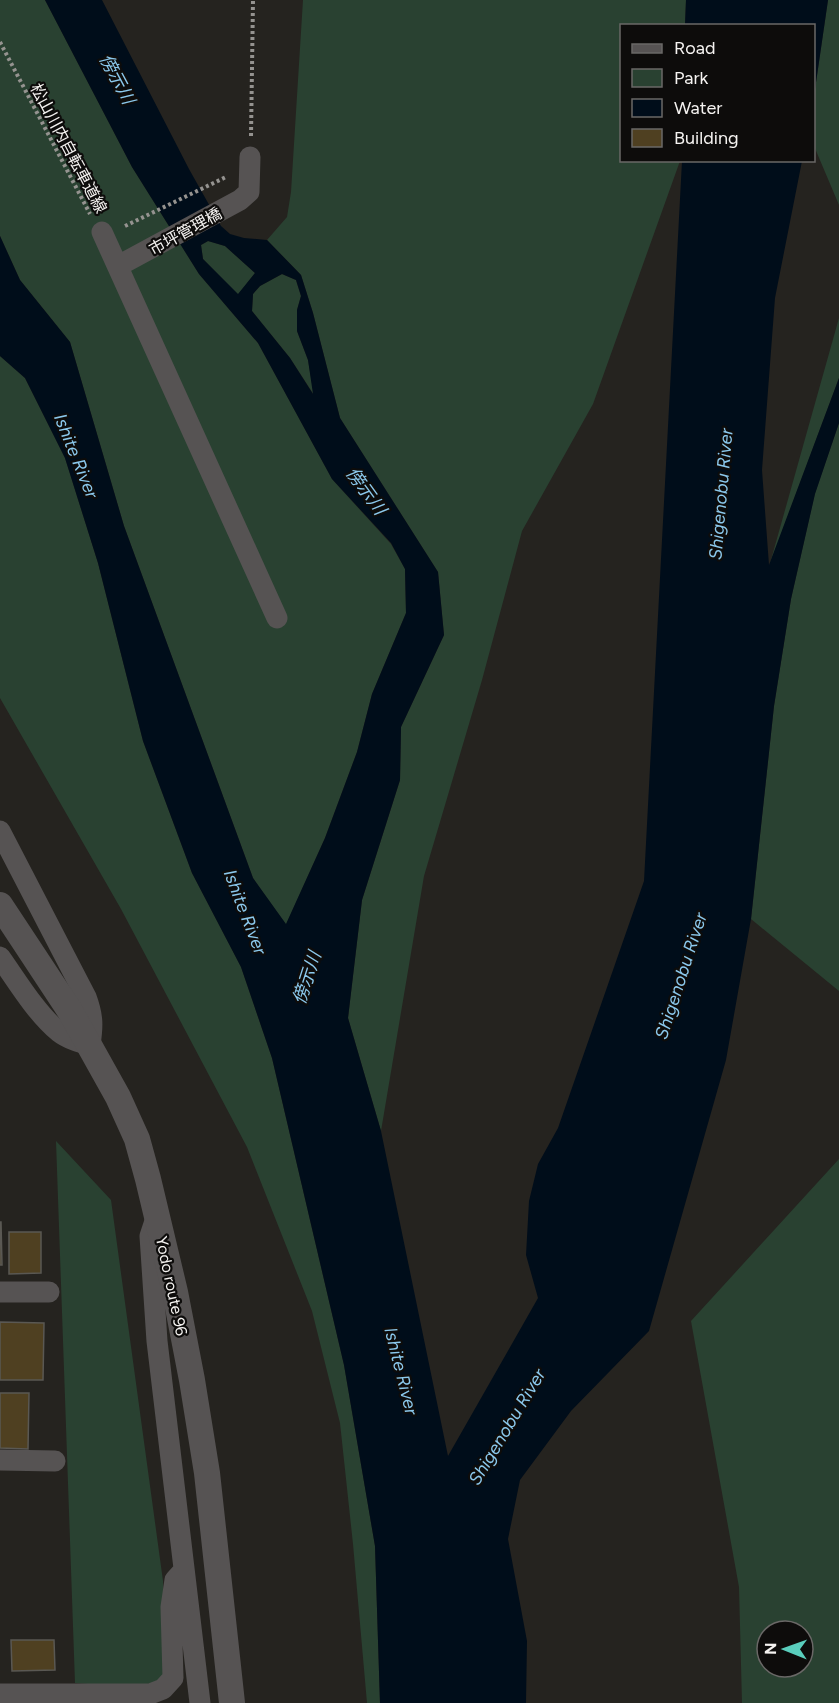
<svg xmlns="http://www.w3.org/2000/svg" width="839" height="1703" font-family="Figtree,'Noto Sans JP',sans-serif">
  <style>
    .green { fill: #294131; fill-rule: evenodd }
    .water { fill: #000d1a; fill-rule: evenodd }
    .building { fill: #4f4021; stroke: #5a5853; stroke-width: 1.5 }
    .lines { fill: none; stroke-linecap: round; stroke-linejoin: round }
    .path { stroke: #959390; stroke-width: 4; stroke-dasharray: 3 3; stroke-linecap: butt }
    .minor { stroke: #565353; stroke-width: 21 }
    .tertiary { stroke: #565353; stroke-width: 26 }
    .labels { text-anchor: middle; stroke-width: 4.5; stroke-linejoin: round; paint-order: stroke }
    .street-label { font-size: 16px; fill: #f5f3f1; stroke: #0d0c0b }
    .water-label { font-size: 18px; font-style: italic; fill: #8bc8ec; stroke: #0d0c0b }
  </style>
  <rect width="100%" height="100%" fill="#25231f"/>
  <path class="green" d="M0 0H45L132 167 199 274 258 343 332 479 391 544 405 569 406 613 372 694 357 752 325 838 286 925 253 878 124 526 70 342 20 280 0 236Z
    M303 0H686L685 25 622 26V160L680 161 593 404 522 531 482 680 424 876 381 1131 348 1018 362 900 400 780 401 727 444 635 438 572 340 418 313 313 301 275 267 240 287 217 291 192Z
    M828 0H839V205L814 146V96Z
    M208 241 225 246 255 273 238 295 203 259 201 245Z
    M282 274 296 280 301 296 297 310V331L308 360 314 395 290 358 252 311 253 294 260 286Z
    M839 318V378L769 567Z
    M0 356 25 378 65 458 98 563 143 741 192 873 241 967 272 1058 344 1365 375 1546 380 1703H367L353 1544 340 1423 312 1311 247 1147 121 909 0 698Z
    M839 423V991L751 919 774 706 791 599 815 493Z
    M56 1141 111 1200 163 1581 168 1674 161 1682 126 1687 75 1683Z
    M839 1159V1703H742L739 1587 691 1321ZM767 1631H803V1667H767Z"/>
  <path class="water" d="M45 0H102L189 169 221 226 230 234 244 238 267 240 301 275 313 313 340 418 438 572 444 635 401 727 400 780 362 900 348 1018 381 1131 448 1456 538 1298 526 1255 529 1201 538 1164 558 1128 644 881 682 161H802L775 298 762 470 769 565 839 378V423L815 494 791 599 774 706 751 919 726 1060 649 1331 571 1411 520 1480 508 1539 527 1641 526 1703H380L375 1546 344 1365 272 1058 241 967 192 873 143 741 98 563 65 458 25 378 0 356V236L20 280 70 342 124 526 253 878 286 924 325 838 357 752 372 694 406 613 405 569 391 543 332 479 258 343 199 274 132 167ZM208 241 225 246 255 273 238 294 203 259 201 245ZM282 274 296 280 301 296 297 310V331L308 360 313 394 290 358 252 311 253 294 260 286Z
    M686 0H828L814 96V26L685 25Z"/>
  <path class="building" d="M0 1222H1L2 1265H0Z
    M9 1232H41V1273L9 1274Z
    M0 1322 44 1323 43 1380H0Z
    M0 1393H29L28 1449 0 1448Z
    M11 1640H54L55 1670 12 1671Z"/>
  <g class="lines">
    <path class="path" d="M0 42 90 214
      M251 136 253 0
      M125 226 226 177"/>
    <path class="minor" d="M102 232 277 618
      M118 266 240 200 249 192 250 157
      M0 831 86 997C93 1016 93 1025 90 1045 79 1042 68 1039 59 1032 36 1013 17 981 0 957
      M156 1218 150 1236 157 1341 200 1703
      M0 1292H49
      M0 1460 55 1461
      M0 1694H150L163 1689 173 1678 171 1607 175 1580 184 1570"/>
    <path class="tertiary" d="M0 905 70 1011 118 1097 137 1139 148 1179 175 1292 192 1380 207 1473 232 1703"/>
  </g>
  <g class="labels">
    <g class="street-label">
      <text transform="translate(69 148) rotate(62)" y="6">松山川内自転車道線</text>
      <text transform="translate(185 231) rotate(-29)" y="6">市坪管理橋</text>
      <text transform="translate(172 1286) rotate(78)" y="6">Yodo route 96</text>
    </g>
    <g class="water-label">
      <text transform="translate(117 79) rotate(62)" y="6">傍示川</text>
      <text transform="translate(76 456) rotate(68)" y="6">Ishite River</text>
      <text transform="translate(366 491) rotate(54)" y="6">傍示川</text>
      <text transform="translate(721 494) rotate(-85)" y="6">Shigenobu River</text>
      <text transform="translate(245 912) rotate(69)" y="6">Ishite River</text>
      <text transform="translate(681 976) rotate(-72)" y="6">Shigenobu River</text>
      <text transform="translate(307 978) rotate(-72)" y="6">傍示川</text>
      <text transform="translate(401 1371) rotate(76)" y="6">Ishite River</text>
      <text transform="translate(507 1427) rotate(-59)" y="6">Shigenobu River</text>
    </g>
  </g>
  <rect x="620" y="24" width="195" height="138" fill="#0d0c0b" stroke="#6a6867" stroke-width="1.5"/>
  <rect x="632" y="44" width="30" height="9" fill="#565353" stroke="#6a6867" stroke-width="1.5"/>
  <text x="674" y="54" font-size="18" fill="#f5f3f1">Road</text>
  <rect x="632" y="69" width="30" height="18" fill="#294131" stroke="#6a6867" stroke-width="1.5"/>
  <text x="674" y="84" font-size="18" fill="#f5f3f1">Park</text>
  <rect x="632" y="99" width="30" height="18" fill="#000d1a" stroke="#6a6867" stroke-width="1.5"/>
  <text x="674" y="114" font-size="18" fill="#f5f3f1">Water</text>
  <rect x="632" y="129" width="30" height="18" fill="#4f4021" stroke="#6a6867" stroke-width="1.5"/>
  <text x="674" y="144" font-size="18" fill="#f5f3f1">Building</text>
  <g transform="translate(785 1649) rotate(271)"><circle r="28" fill="#0d0c0b" stroke="#6a6867" stroke-width="1.5"/>
  <path d="M0-4.5L10 22L0 15L-10 22Z" fill="#5acebd"/>
  <text y="-9" font-size="16" font-weight="bold" text-anchor="middle" fill="#f5f3f1">N</text>
  </g>
</svg>
